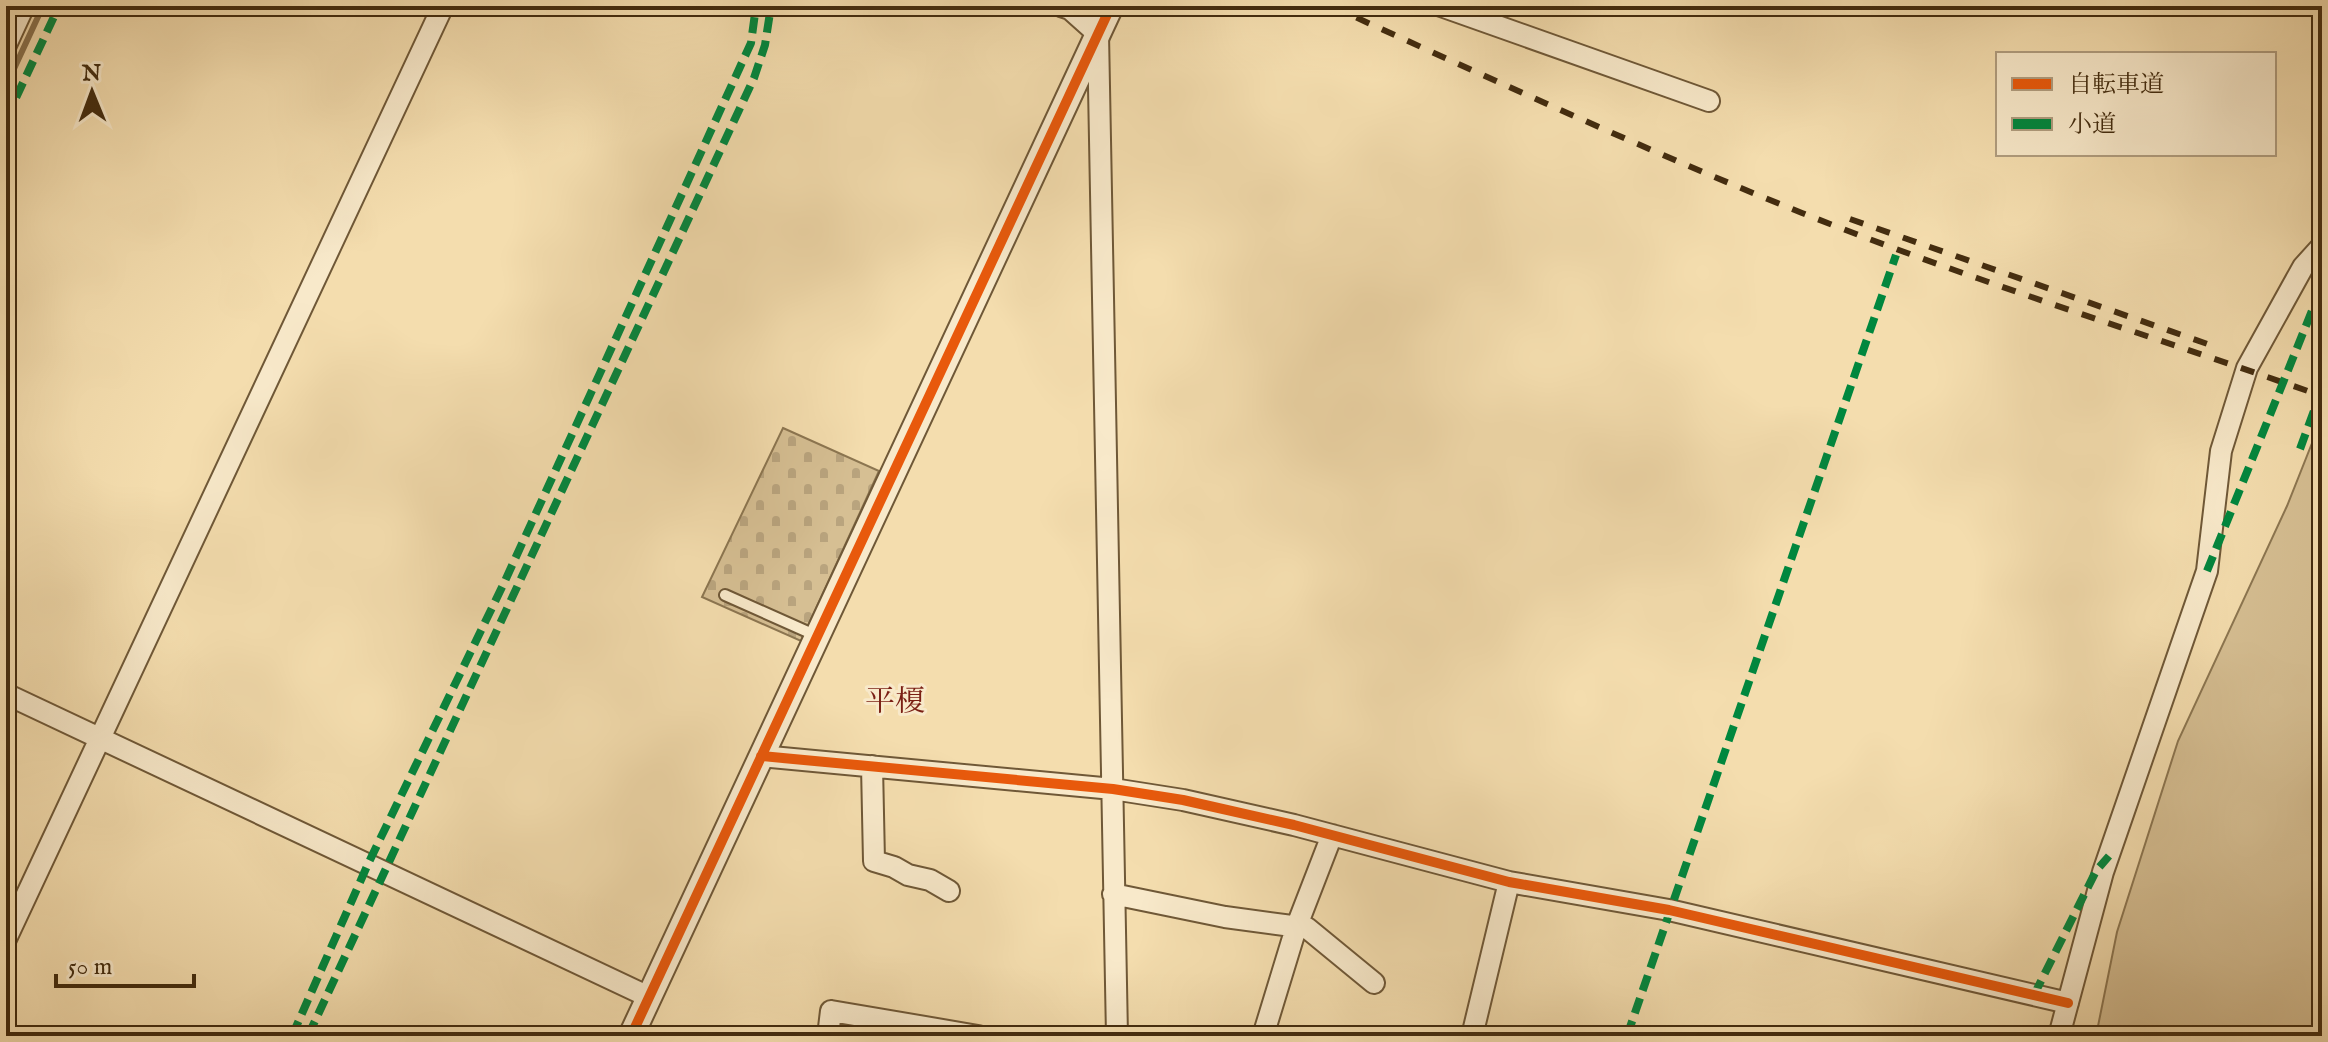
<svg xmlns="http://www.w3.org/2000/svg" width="2328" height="1042" font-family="'IM FELL English','Noto Serif JP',serif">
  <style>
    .grass { fill: #d6bf93; stroke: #8c7651; stroke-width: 2 }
    .cemetery { fill: url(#cemetery-stones); stroke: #8c7651; stroke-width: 2 }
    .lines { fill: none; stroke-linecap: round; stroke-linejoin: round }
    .stream { stroke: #89724e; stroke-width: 6 }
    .service-casing { stroke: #6f5837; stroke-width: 14 }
    .minor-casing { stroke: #6f5837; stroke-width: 24 }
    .tertiary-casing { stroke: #6f5837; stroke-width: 28 }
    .service { stroke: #f8e9ca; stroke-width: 10 }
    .minor { stroke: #f8e9ca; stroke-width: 20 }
    .tertiary { stroke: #f8e9ca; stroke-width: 24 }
    .rail { stroke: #432c0f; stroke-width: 6; stroke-dasharray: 14 14; stroke-linecap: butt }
    .quiet { stroke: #00873e; stroke-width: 8; stroke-dasharray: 16 8; stroke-linecap: butt }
    .cycleway-casing { stroke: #f8e9ca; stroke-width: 15 }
    .cycleway { stroke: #e8590c; stroke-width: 10 }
    .labels { text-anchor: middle; stroke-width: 6; stroke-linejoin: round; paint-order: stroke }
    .neighbourhood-label { font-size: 30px; fill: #7a1f14; stroke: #f8e9ca }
  </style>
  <defs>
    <pattern id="cemetery-stones" width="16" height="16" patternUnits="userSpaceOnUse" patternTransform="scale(2)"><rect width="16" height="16" fill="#d6bf93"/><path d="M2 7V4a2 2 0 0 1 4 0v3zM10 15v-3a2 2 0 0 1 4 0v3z" fill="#b9a47e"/></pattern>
  </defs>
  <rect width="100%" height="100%" fill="#f4ddae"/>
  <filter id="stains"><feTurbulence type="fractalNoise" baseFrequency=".0025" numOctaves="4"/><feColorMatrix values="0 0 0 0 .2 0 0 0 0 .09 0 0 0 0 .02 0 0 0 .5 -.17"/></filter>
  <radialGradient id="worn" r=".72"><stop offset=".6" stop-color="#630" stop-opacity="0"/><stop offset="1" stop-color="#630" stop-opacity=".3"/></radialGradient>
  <path class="grass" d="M2322 418V1036H2096L2117 932 2178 741 2287 506Z"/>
  <path class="cemetery" d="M783 428 879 471 801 641 702 597Z"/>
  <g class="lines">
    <path class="stream" d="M6 86 43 6"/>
    <defs>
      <path id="service" d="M725 595 817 636"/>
      <path id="minor" d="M1061 6 1070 9 1098 34 1117 1036
        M1441 6 1709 101
        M6 45 24 6
        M6 694 649 997
        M761 756 1113 789 1183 800 1294 825 1509 882 1669 910 2068 1003
        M872 766 874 861 894 867 908 875 930 880 949 891
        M1113 894 1225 917 1307 928 1374 983
        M6 939 443 6
        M828 1036 831 1011 978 1036
        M1263 1036 1296 928 1332 835
        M1472 1036 1509 882
        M2059 1036 2103 872 2207 571 2221 451 2247 368 2303 267 2322 246"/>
      <path id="tertiary" d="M631 1036 1111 6"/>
    </defs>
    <use href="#service" class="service-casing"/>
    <use href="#minor" class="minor-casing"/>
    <use href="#tertiary" class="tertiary-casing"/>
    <use href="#service" class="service"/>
    <use href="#minor" class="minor"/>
    <use href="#tertiary" class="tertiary"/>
    <path class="rail" d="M1331 6C1487 77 1643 149 1802 213 1973 281 2149 335 2322 396
      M1850 219 2216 347"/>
    <path class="quiet" d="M6 119 59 6
      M2300 449 2322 389
      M2207 571 2322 286
      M2034 995 2096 871 2109 856
      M292 1036 368 864 504 583 751 43 756 6
      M308 1036 754 78 765 45 771 6
      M1627 1036 1896 255"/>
    <defs>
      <path id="cycleway" d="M761 756 1113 789 1183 800 1294 825 1509 882 1669 910 2068 1003
        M631 1036 1111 6"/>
    </defs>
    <use href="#cycleway" class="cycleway-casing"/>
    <use href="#cycleway" class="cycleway"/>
  </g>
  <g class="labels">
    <g class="neighbourhood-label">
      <text x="895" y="711">平榎</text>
    </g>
  </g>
  <rect width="2328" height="1042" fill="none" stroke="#f4ddae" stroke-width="32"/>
  <rect x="8" y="8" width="2312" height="1026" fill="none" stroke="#432c0f" stroke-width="4"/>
  <rect x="16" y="16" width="2296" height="1010" fill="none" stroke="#432c0f" stroke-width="2"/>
  <rect x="1996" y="52" width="280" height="104" fill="#f8e9ca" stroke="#b09d7f" stroke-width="2"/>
  <rect x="2012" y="78" width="40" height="12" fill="#e8590c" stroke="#b09d7f" stroke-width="2"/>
  <text x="2068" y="92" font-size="24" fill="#432c0f">自転車道</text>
  <rect x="2012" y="118" width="40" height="12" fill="#00873e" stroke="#b09d7f" stroke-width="2"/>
  <text x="2068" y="132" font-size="24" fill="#432c0f">小道</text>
  <g transform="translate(92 92) rotate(359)" stroke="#f8e9ca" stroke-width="6" paint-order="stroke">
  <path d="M0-6L14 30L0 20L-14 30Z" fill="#432c0f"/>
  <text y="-12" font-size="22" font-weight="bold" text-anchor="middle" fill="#432c0f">N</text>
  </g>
  <path d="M56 974v12h138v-12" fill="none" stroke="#432c0f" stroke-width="4"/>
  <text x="68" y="974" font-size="24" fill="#432c0f" stroke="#f8e9ca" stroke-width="6" paint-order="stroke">50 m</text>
  <rect width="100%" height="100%" filter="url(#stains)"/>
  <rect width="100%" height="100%" fill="url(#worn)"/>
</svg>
